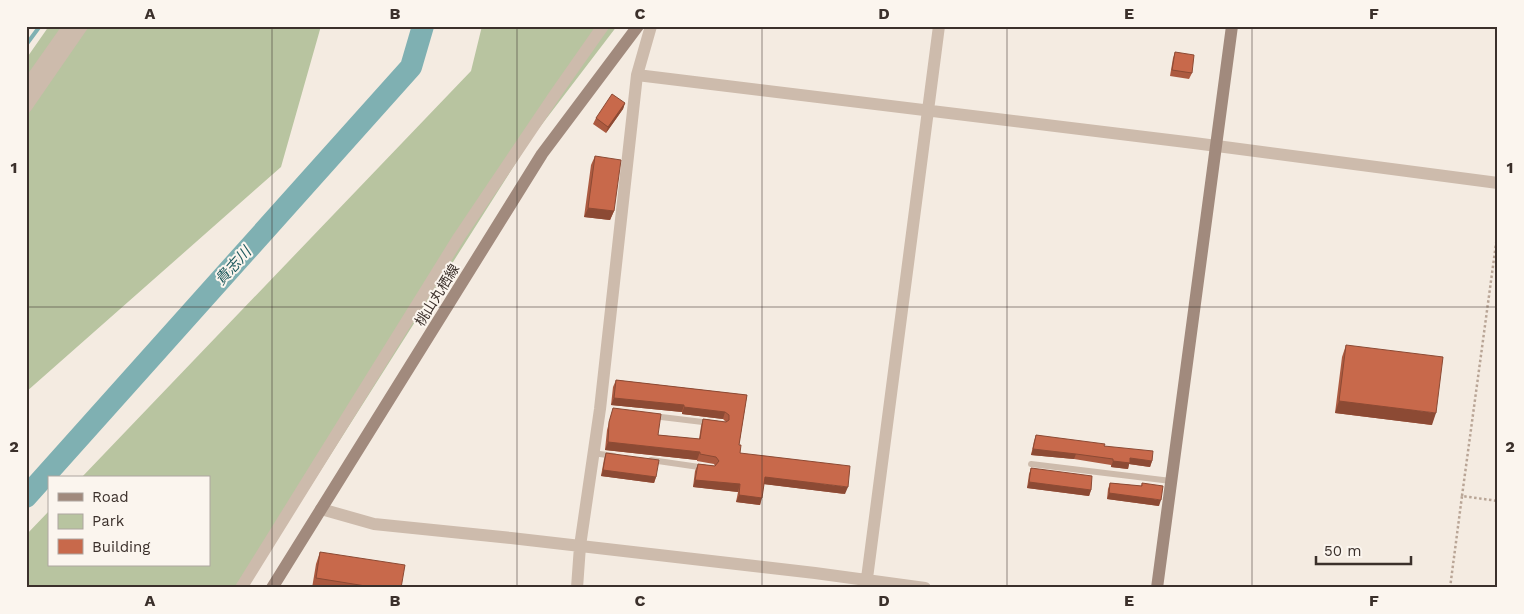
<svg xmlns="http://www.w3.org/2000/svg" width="1524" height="614" font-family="'Work Sans','Noto Sans JP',sans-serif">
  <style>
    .green { fill: #b8c4a0 }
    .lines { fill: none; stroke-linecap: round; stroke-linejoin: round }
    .stream { stroke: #7fb0b2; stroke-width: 4 }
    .river { stroke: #7fb0b2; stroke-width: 22 }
    .path { stroke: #b9a596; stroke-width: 2.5; stroke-dasharray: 2.5 2.5; stroke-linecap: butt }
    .lane { stroke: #cdbbac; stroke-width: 6 }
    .street { stroke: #cdbbac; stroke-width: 12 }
    .secondary { stroke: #a18a7d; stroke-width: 12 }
    .wall { fill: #ac5a40 }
    .shaded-wall { fill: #8c4a34 }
    .building { fill: #c8694b; stroke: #8c4a34 }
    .grid { fill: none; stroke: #3b302b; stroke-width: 1; stroke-opacity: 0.55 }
    .labels { text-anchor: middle; stroke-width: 4; stroke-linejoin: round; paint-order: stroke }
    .street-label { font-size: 14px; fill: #3b302b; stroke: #fbf5ee }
    .water-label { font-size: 15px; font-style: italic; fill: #1f5a5e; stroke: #fbf5ee }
    .neatline { fill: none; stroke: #3b302b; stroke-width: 2 }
    .grid-label { font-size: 16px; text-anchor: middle; font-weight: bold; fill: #3b302b }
  </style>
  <rect width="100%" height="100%" fill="#f4ebe1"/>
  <path class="green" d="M49 26H321L281 167 26 392V59Z
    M482 26H617L533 136 246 588H31L26 584V535L49 511V565H209V478H81L471 71Z"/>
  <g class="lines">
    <path class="stream" d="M26 45 40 26"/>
    <path class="river" d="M26 497 411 67 423 26"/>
    <path class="path" d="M1462 496 1498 229
      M1450 588 1462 496 1498 501"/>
    <path class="lane" d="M653 416 711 423
      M593 453 614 456
      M651 460 706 468
      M1031 464 1171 481"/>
    <path class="street" d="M637 75 1194 143 1498 183
      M26 87 69 26
      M26 107 82 26
      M321 509 374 524 511 538 815 573 925 588
      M866 586 939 26
      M241 588 459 237 556 93 603 26
      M577 588 580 546 600 409 637 75 651 26"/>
    <path class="secondary" d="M272 588 542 154 638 26
      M1157 588 1232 26"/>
  </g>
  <path class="wall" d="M1175 52 1192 73 1189 79 1170 76 1173 58Z
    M625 103 623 109 606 133 593 124 596 118Z
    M595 156 614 211 610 220 584 217 591 165Z
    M1346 345 1432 425 1335 413 1342 357Z
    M616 380 747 395 739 445 740 453 845 494 764 484 760 505 736 502 738 492 693 487 695 471 698 464 715 466 714 464 697 461V460L605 450 607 430 613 408 658 435 699 439 701 426 703 419 726 422 723 419 682 414V412L611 405 613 387Z
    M1036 435 1104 446 1152 461 1150 467 1129 464 1128 469 1111 467V465L1074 459 1031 455 1034 441Z
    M606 453 656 477 654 483 601 476 604 459Z
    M1031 468 1091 490 1089 496 1027 488 1029 474Z
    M1110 483 1141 486 1142 483 1159 506 1107 499 1108 489Z
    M320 552 401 588H312L316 564Z"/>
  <path class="shaded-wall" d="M625 103 623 109 606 133 608 127Z
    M588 208 614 211 610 220 584 217Z
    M614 398 684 405 682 412 611 405Z
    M1339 401 1436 413 1432 425 1335 413Z
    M684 407 725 412 723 419 682 414Z
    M608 442 700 452 697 460 605 450Z
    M1033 449 1076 454 1074 459 1031 455Z
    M1130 458 1152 461 1150 467 1129 464 1128 469 1111 467 1113 461Z
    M603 470 656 477 654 483 601 476Z
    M765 477 848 487 845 494 763 484Z
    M695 480 740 484 738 492 693 487Z
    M1029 482 1091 490 1089 496 1027 488Z
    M1109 493 1161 500 1159 506 1107 499Z
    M739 495 762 498 760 505 736 502Z"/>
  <path class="building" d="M1175 52 1194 55 1192 73 1172 70Z
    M612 94 625 103 608 127 596 118Z
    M595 156 621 160 614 211 588 208Z
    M1346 345 1443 357 1436 413 1339 401Z
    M616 380 747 395 739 445H741L740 453 850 466 848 487 765 477 762 498 739 495 740 484 695 480 698 464 715 466 719 461 716 457 700 454V452L608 442 609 422 613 408 661 414 658 435 700 439 703 419 726 422 729 420V415L725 412 684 407V405L614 398Z
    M1036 435 1105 444 1104 446 1153 451 1152 461 1130 458V463L1113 461V459L1076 454 1033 449Z
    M606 453 659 460 656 477 603 470Z
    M1031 468 1092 476 1091 490 1029 482Z
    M1110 483 1142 486V483L1163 486 1161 500 1109 493Z
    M320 552 405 565 401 588H378L316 578Z"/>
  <path class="grid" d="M272 26V588M517 26V588M762 26V588M1007 26V588M1252 26V588M26 307H1498"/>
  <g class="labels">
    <g class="street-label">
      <text transform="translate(437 295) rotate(-58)" y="5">桃山丸栖線</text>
    </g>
    <g class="water-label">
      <text transform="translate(233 266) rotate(-48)" y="5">貴志川</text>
    </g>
  </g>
  <rect width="1524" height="614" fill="none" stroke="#fbf5ee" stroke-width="55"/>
  <rect x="48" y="476" width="162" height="90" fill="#fbf5ee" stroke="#aea6a0"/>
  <rect x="58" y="493" width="25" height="8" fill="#a18a7d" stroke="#aea6a0"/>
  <text x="92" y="502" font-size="15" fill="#3b302b">Road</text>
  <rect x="58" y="514" width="25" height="15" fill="#b8c4a0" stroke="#aea6a0"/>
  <text x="92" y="526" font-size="15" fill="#3b302b">Park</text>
  <rect x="58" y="539" width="25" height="15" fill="#c8694b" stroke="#aea6a0"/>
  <text x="92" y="552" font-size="15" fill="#3b302b">Building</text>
  <path d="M1316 556v8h95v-8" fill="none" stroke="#3b302b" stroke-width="2.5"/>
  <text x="1324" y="556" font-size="15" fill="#3b302b" stroke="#fbf5ee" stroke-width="4" paint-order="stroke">50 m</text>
  <rect x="28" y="28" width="1468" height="558" class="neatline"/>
  <g class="grid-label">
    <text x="150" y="19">A</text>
    <text x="395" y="19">B</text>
    <text x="640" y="19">C</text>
    <text x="884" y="19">D</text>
    <text x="1129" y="19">E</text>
    <text x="1374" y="19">F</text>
    <text x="14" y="173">1</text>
    <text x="1510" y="173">1</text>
    <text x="14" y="452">2</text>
    <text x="1510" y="452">2</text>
    <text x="150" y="606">A</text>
    <text x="395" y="606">B</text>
    <text x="640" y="606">C</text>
    <text x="884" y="606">D</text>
    <text x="1129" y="606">E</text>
    <text x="1374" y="606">F</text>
  </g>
</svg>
